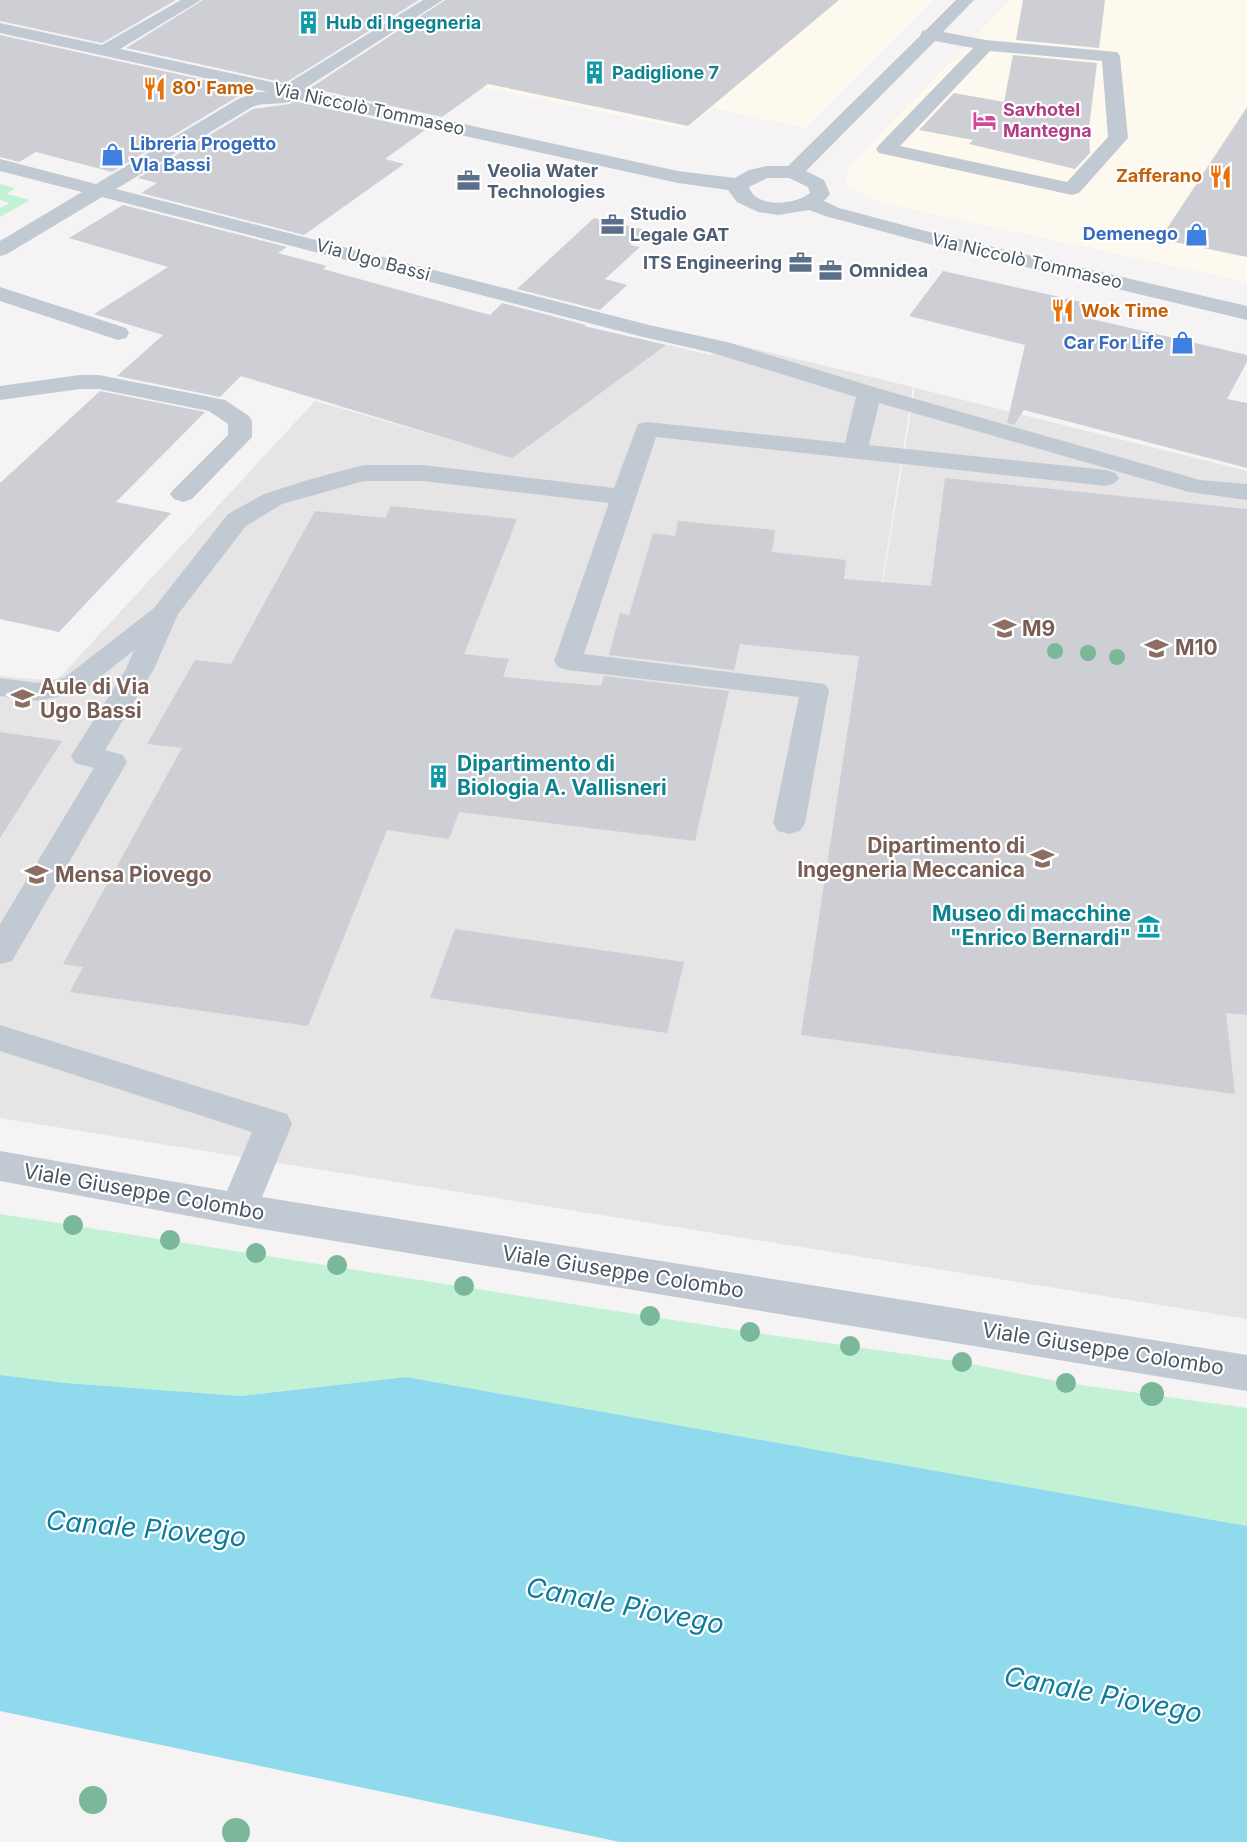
<svg xmlns="http://www.w3.org/2000/svg" width="1247" height="1842" font-family="Inter,sans-serif">
  <style>
    .commercial { fill: #fdf9ef }
    .education { fill: #e6e4e5 }
    .green { fill: #c3f1d5 }
    .water { fill: #90daee }
    .building { fill: #cdcfd5 }
    .lines { fill: none; stroke-linecap: round; stroke-linejoin: round }
    .minor { fill: #c1cad2; fill-rule: evenodd }
    .tree { fill: #7bb799 }
    .labels { text-anchor: middle; stroke-width: 4.5; stroke-linejoin: round; paint-order: stroke }
    .far-culture-label { font-size: 18px; font-weight: bold; fill: #0d838f; stroke: #fff; text-anchor: start }
    .far-food-label { font-size: 18px; font-weight: bold; fill: #c56008; stroke: #fff; text-anchor: start }
    .far-street-label { font-size: 18px; fill: #4a5661; stroke: #fff }
    .far-hotel-label { font-size: 18px; font-weight: bold; fill: #b23c85; stroke: #fff; text-anchor: start }
    .far-shop-label { font-size: 18px; font-weight: bold; fill: #366cbe; stroke: #fff; text-anchor: end }
    .far-service-label { font-size: 18px; font-weight: bold; fill: #4e5e75; stroke: #fff; text-anchor: start }
    .education-label { font-size: 21px; font-weight: bold; fill: #785e54; stroke: #fff; text-anchor: start }
    .culture-label { font-size: 21px; font-weight: bold; fill: #0d838f; stroke: #fff; text-anchor: start }
    .street-label { font-size: 21px; fill: #4a5661; stroke: #fff }
    .near-water-label { font-size: 27px; font-style: italic; fill: #0c7c9b; stroke: #fff }
  </style>
  <rect width="100%" height="100%" fill="#f5f3f3"/>
  <path class="commercial" d="M443 0H934L805 128 712 108 687 129 373 65 358 54Z
    M1011 0H1247V282L882 203 845 185 849 166Z"/>
  <path class="education" d="M637 338 711 355 726 342 913 387 851 777 915 388 1247 471V1319L0 1118V676L44 680 56 679 62 675 315 401 486 450Z"/>
  <path class="green" d="M0 184 15 188 7 194 30 200 0 217V208L10 203 0 200Z
    M0 1214 750 1332 962 1362 1066 1383 1247 1408V1526L406 1377 241 1396 66 1383 0 1375Z"/>
  <path class="water" d="M0 1375 66 1383 241 1396 406 1377 1247 1526V1842H620L0 1711Z"/>
  <path class="building" d="M0 0H176L102 43 0 21Z
    M203 0H419L285 83 126 48Z
    M445 0H839L688 126 488 84 442 117 310 88Z
    M1023 0H1105L1099 48 1016 40Z
    M0 35 254 91 237 97 112 172 36 152 19 162 0 157Z
    M1013 55 1097 63 1089 128 1090 153 1075 169 969 144 973 140 919 130 954 93 1004 102Z
    M293 101 425 130 385 159 404 164 304 235 141 193 157 183 138 178 253 109 290 104Z
    M1247 107V257L1160 239Z
    M123 205 287 247 278 253 327 266 323 269 490 315 502 303 586 325 584 326 666 345 512 458 241 376 220 397 117 376 163 335 94 314 168 267 69 238Z
    M594 218 646 230 630 245 640 247 605 279 627 285 600 310 517 289Z
    M943 271 1091 304 1083 317 1247 355V362L1227 399 1247 403V468L1024 410 1014 425 1007 423 1025 345 909 316Z
    M100 391 205 412 116 502 171 513 59 632 0 619V483Z
    M945 478 1247 509V1015L1226 1013 1235 1094 801 1035 859 656 740 644 734 670 609 655 620 613 629 615 653 533 675 536 678 521 775 530 772 552 846 560 844 579 931 586Z
    M391 506 517 519 464 654 509 659 503 677 601 686 604 676 729 691 695 841 459 812 449 839 387 830 308 1026 70 992 83 967 63 964 182 748 147 744 195 660 231 664 315 511 385 518Z
    M0 732 62 741 0 838Z
    M455 929 684 962 667 1033 430 998Z"/>
  <g class="lines">
    <path class="minor" d="M181 0H201L120 49 285 85 423 0H443L304 89 678 171 735 178 749 170 767 166H788L920 36 922 31 926 30 956 0H974L943 32 986 40 1117 52 1120 56 1128 138 1079 193 1072 195 879 153 876 149 879 145 973 48 935 41 806 171 824 180 830 194 824 201 839 208 937 234 1247 306V320L933 245 825 216 809 210 778 215 758 212 737 202 728 190 678 183 292 98 290 102C277 105 264 102 252 107L116 189 649 325 727 342 877 388 1200 480 1247 484V500L1189 492 879 403 869 445 1106 470 1115 473 1119 478 1115 483 1106 486 656 437 584 654 825 684 829 690 805 823 800 831 789 834 778 831 773 823 799 697 568 670 558 667 554 661 609 503 423 481H364L282 504 246 526 178 614 154 669 105 750 123 755 127 762 12 961 0 964V924L94 768 75 763 71 756 126 669 134 650 83 691 38 701 0 696V678L38 683 64 678 154 608 228 514 264 494 311 479 364 465H423L614 488 638 424 647 422 845 443 856 397 713 353 639 336 102 197 7 254 0 256V241L82 192 0 171V159L96 184 238 99 258 92H268L0 33V23L102 45ZM990 51 1102 61 1108 137 1067 182 900 146ZM767 178H789L808 187 810 193C795 205 756 209 749 187Z
      M0 287 126 328 129 333 126 338 118 340 0 301Z
      M80 375H99L225 400 249 416 252 421V437L192 499 183 502 174 499 170 494 174 489 228 435V424L209 411 99 389H80L0 400V386Z
      M0 1025 287 1114 292 1124 262 1197 1247 1355V1391L238 1225 0 1181V1151L227 1191 252 1132 0 1051Z"/>
  </g>
  <g class="tree">
    <circle cx="1055" cy="651" r="8"/>
    <circle cx="1088" cy="653" r="8"/>
    <circle cx="1117" cy="657" r="8"/>
    <circle cx="73" cy="1225" r="10"/>
    <circle cx="170" cy="1240" r="10"/>
    <circle cx="256" cy="1253" r="10"/>
    <circle cx="337" cy="1265" r="10"/>
    <circle cx="464" cy="1286" r="10"/>
    <circle cx="650" cy="1316" r="10"/>
    <circle cx="750" cy="1332" r="10"/>
    <circle cx="850" cy="1346" r="10"/>
    <circle cx="962" cy="1362" r="10"/>
    <circle cx="1066" cy="1383" r="10"/>
    <circle cx="1152" cy="1394" r="12"/>
    <circle cx="93" cy="1800" r="14"/>
    <circle cx="236" cy="1832" r="14"/>
  </g>
  <defs>
    <symbol id="building-bare" viewBox="-9 -9 18 18"><path d="M-4-6H4V6H1V3H-1V6H-4ZM-2.5-4.3h1.7v1.8h-1.7ZM.8-4.3h1.7v1.8H.8ZM-2.5-1h1.7V.8h-1.7ZM.8-1h1.7V.8H.8Z" fill="#0f9aa8" stroke="#fff" stroke-width="2.5" paint-order="stroke"/></symbol>
    <symbol id="restaurant-bare" viewBox="-9 -9 18 18"><path d="M-5-6h1v4h1v-4h1v4h1v-4h1v5L-1.5 .5V6h-2V.5L-5-1ZM5-6V6H3V1.5H1.5Q1.5-4 5-6Z" fill="#e8710a" stroke="#fff" stroke-width="2.5" paint-order="stroke"/></symbol>
    <symbol id="hotel-bare" viewBox="-9 -9 18 18"><path d="M-6-4.5h1.5V1H6V5H4.5V3h-9V5H-6ZM-4 0a1.8 1.8 0 1 1 3.6 0ZM.5 0V-2.5h3Q6-2.5 6 0Z" fill="#d1479c" stroke="#fff" stroke-width="2.5" paint-order="stroke"/></symbol>
    <symbol id="shop-bare" viewBox="-9 -9 18 18"><path d="M-5-2.5h2.3a2.7 3.5 0 0 1 5.4 0H5L5.5 6h-11ZM-1.5-2.5h3a1.5 2.3 0 0 0-3 0Z" fill="#3f7fe0" stroke="#fff" stroke-width="2.5" paint-order="stroke"/></symbol>
    <symbol id="office-bare" viewBox="-9 -9 18 18"><path d="M-6-3h4V-5.5h4V-3h4V5H-6ZM-1-4.5V-3h2v-1.5ZM-6 0V1H6V0Z" fill="#5c6f8a" stroke="#fff" stroke-width="2.5" paint-order="stroke"/></symbol>
    <symbol id="university-bare" viewBox="-9 -9 18 18"><path d="M0-5L7-2L0 1L-7-2ZM-4 1L0 2.5L4 1V4Q0 6-4 4Z" fill="#8d6e63" stroke="#fff" stroke-width="2.5" paint-order="stroke"/></symbol>
    <symbol id="museum-bare" viewBox="-9 -9 18 18"><path d="M0-6L6-3V-2H-6V-3ZM-5-1h2V3h-2ZM-1-1h2V3h-2ZM3-1h2V3H3ZM-6 4H6V6H-6Z" fill="#0f9aa8" stroke="#fff" stroke-width="2.5" paint-order="stroke"/></symbol>
  </defs>
  <g fill-rule="evenodd">
    <use href="#building-bare" x="292" y="6" width="33" height="33"/>
    <use href="#building-bare" x="578" y="56" width="33" height="33"/>
    <use href="#restaurant-bare" x="138" y="72" width="33" height="33"/>
    <use href="#hotel-bare" x="968" y="104" width="33" height="33"/>
    <use href="#shop-bare" x="96" y="138" width="33" height="33"/>
    <use href="#restaurant-bare" x="1204" y="160" width="33" height="33"/>
    <use href="#office-bare" x="452" y="164" width="33" height="33"/>
    <use href="#office-bare" x="596" y="208" width="33" height="33"/>
    <use href="#shop-bare" x="1180" y="218" width="33" height="33"/>
    <use href="#office-bare" x="784" y="246" width="33" height="33"/>
    <use href="#office-bare" x="814" y="254" width="33" height="33"/>
    <use href="#restaurant-bare" x="1046" y="294" width="33" height="33"/>
    <use href="#shop-bare" x="1166" y="326" width="33" height="33"/>
    <use href="#university-bare" x="988" y="612" width="33" height="33"/>
    <use href="#university-bare" x="1140" y="632" width="33" height="33"/>
    <use href="#university-bare" x="6" y="682" width="33" height="33"/>
    <use href="#building-bare" x="422" y="760" width="33" height="33"/>
    <use href="#university-bare" x="1026" y="842" width="33" height="33"/>
    <use href="#university-bare" x="20" y="858" width="33" height="33"/>
    <use href="#museum-bare" x="1132" y="910" width="33" height="33"/>
  </g>
  <g class="labels">
    <g class="far-culture-label">
      <text x="326" y="29">Hub di Ingegneria</text>
      <text x="612" y="79">Padiglione 7</text>
    </g>
    <g class="far-food-label">
      <text x="172" y="94">80' Fame</text>
      <text x="1202" y="182" text-anchor="end">Zafferano</text>
      <text x="1081" y="317">Wok Time</text>
    </g>
    <g class="far-street-label">
      <text transform="translate(369 109) rotate(12)" y="6">Via Niccolò Tommaseo</text>
      <text transform="translate(373 260) rotate(15)" y="6">Via Ugo Bassi</text>
      <text transform="translate(1027 261) rotate(13)" y="6">Via Niccolò Tommaseo</text>
    </g>
    <g class="far-hotel-label">
      <text x="1003" y="116">Savhotel<tspan x="1003" dy="21">Mantegna</tspan></text>
    </g>
    <g class="far-shop-label">
      <text x="130" y="150" text-anchor="start">Libreria Progetto<tspan x="130" dy="21">VIa Bassi</tspan></text>
      <text x="1178" y="240">Demenego</text>
      <text x="1164" y="349">Car For Life</text>
    </g>
    <g class="far-service-label">
      <text x="487" y="177">Veolia Water<tspan x="487" dy="21">Technologies</tspan></text>
      <text x="630" y="220">Studio<tspan x="630" dy="21">Legale GAT</tspan></text>
      <text x="782" y="269" text-anchor="end">ITS Engineering</text>
      <text x="849" y="277">Omnidea</text>
    </g>
    <g class="education-label">
      <text x="1022" y="636">M9</text>
      <text x="1175" y="655">M10</text>
      <text x="40" y="694">Aule di Via<tspan x="40" dy="24">Ugo Bassi</tspan></text>
      <text x="1025" y="853" text-anchor="end">Dipartimento di<tspan x="1025" dy="24">Ingegneria Meccanica</tspan></text>
      <text x="55" y="882">Mensa Piovego</text>
    </g>
    <g class="culture-label">
      <text x="457" y="771">Dipartimento di<tspan x="457" dy="24">Biologia A. Vallisneri</tspan></text>
      <text x="1131" y="921" text-anchor="end">Museo di macchine<tspan x="1131" dy="24">"Enrico Bernardi"</tspan></text>
    </g>
    <g class="street-label">
      <text transform="translate(144 1192) rotate(10)" y="7">Viale Giuseppe Colombo</text>
      <text transform="translate(623 1272) rotate(9)" y="7">Viale Giuseppe Colombo</text>
      <text transform="translate(1103 1349) rotate(9)" y="7">Viale Giuseppe Colombo</text>
    </g>
    <g class="near-water-label">
      <text transform="translate(146 1529) rotate(5)" y="9">Canale Piovego</text>
      <text transform="translate(625 1606) rotate(11)" y="9">Canale Piovego</text>
      <text transform="translate(1103 1695) rotate(11)" y="9">Canale Piovego</text>
    </g>
  </g>
</svg>
